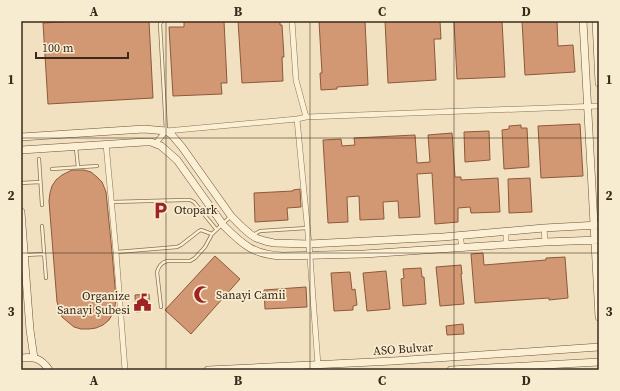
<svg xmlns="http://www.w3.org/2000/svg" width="620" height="391" font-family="'Source Serif 4',serif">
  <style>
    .building { fill: #d29873; stroke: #8c593a }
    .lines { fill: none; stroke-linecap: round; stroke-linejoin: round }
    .lane-casing { stroke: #8b7256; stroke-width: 4 }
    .street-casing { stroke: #8b7256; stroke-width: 6 }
    .secondary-casing { stroke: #6d523a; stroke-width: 8 }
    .lane { stroke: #fbefd4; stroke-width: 2.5 }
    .street { stroke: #fbefd4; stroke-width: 5 }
    .secondary { stroke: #fbefd4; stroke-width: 7 }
    .grid { fill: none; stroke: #3a2a1c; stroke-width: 1; stroke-opacity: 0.55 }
    .labels { text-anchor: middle; stroke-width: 3.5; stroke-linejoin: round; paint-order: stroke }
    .poi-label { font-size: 12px; fill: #3a2a1c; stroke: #f8ecd0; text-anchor: start }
    .street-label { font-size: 12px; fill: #3a2a1c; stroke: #f8ecd0 }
    .neatline { fill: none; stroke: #3a2a1c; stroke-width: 1.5 }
    .grid-label { font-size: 13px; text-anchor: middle; font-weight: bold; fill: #3a2a1c }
  </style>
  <rect width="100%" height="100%" fill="#f1e1c0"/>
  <path class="building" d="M77 21H149L153 98 48 104 43 23Z
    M184 21H224L227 83H221L222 94 173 96 169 27H184Z
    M238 21H280V25H282L284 57H282L283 81 242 83Z
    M319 21H365L368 85 337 87V89L321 90 320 73H322Z
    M385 21H440L441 39H434L436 80 388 83Z
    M454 21H502L505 77 457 79Z
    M522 21H557L558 46 573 45 575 72 525 75Z
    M580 124 583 176 541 178 538 126Z
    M521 125V128H527L529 167 504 169 502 130 509 129V126Z
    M489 131 490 160 465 162 464 132Z
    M452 133 455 177H461V180L498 178 500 212 471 213 470 207 458 208V222L435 224 432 173 417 174 420 217 399 218 398 201 383 202 384 219 360 220 359 196 347 197 348 222 328 223 323 140 341 139 342 146 355 145 354 138 415 135 417 163 430 162 428 135Z
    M72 170H84L91 172 97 177 102 182 106 192 112 252 116 299 115 306 113 313 109 320 103 325 96 328 89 329H81L74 327 62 317 57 302 49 201 50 193 52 186 56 180 62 175Z
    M530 178 532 212 509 213 508 179Z
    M300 189 301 207 287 208 288 220 255 222 254 193 293 191V190Z
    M483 253 484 265 546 260V258L565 257 568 298 549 300V298L475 303 471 254Z
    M215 256 240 279 191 334 165 310Z
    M461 265 462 274H461L464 304 440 306 436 267Z
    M421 268 422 277H424L426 304 403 306 401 279 404 278 403 269Z
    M386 271 390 309 367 311 363 273Z
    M350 272 352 290 355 289 357 305 353 306V310L334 311 331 273Z
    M306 287 307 307 265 309 264 290Z
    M149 294 150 311 136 312 135 295Z
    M463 324 464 334 447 335 446 326Z"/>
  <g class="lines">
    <defs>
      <path id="lane" d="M162 21 160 24 166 130
        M76 148 78 167
        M39 159 42 205
        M52 169 97 166
        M21 183 40 182
        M112 202 184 200H190L194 202 216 229
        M42 226 46 278
        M253 235 260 231 307 228
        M117 252 177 247 181 245 199 231 201 230 212 234
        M25 255 44 254
        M161 307 157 272C159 266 161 263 167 261H190L195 258 205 247 212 234 231 216"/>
      <path id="street" d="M292 21 296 80 306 117
        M297 119 309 244 318 365
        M106 144 116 252 125 370
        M155 144 166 131 297 119 306 117 599 106
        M544 228 545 242
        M506 231V245
        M460 235 462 248"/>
      <path id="secondary" d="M583 21 599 317
        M596 21 599 83
        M21 137 144 129 166 131 171 134 182 147 231 216 242 227 250 234 256 238 265 241 274 243 309 244 443 237 544 228 599 225
        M21 150 144 142H151L161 146 177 160 224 226C243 245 254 255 283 256L364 254 545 242 599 240
        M21 212 30 330 34 358
        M21 358C34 356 42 359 49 370
        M208 370 393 361 599 347
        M451 370 599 362"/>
    </defs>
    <use href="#lane" class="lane-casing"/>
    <use href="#street" class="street-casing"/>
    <use href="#secondary" class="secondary-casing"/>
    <use href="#lane" class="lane"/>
    <use href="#street" class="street"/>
    <use href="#secondary" class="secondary"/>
  </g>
  <path class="grid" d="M166 21V370M310 21V370M454 21V370M21 138H599M21 253H599"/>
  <defs>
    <symbol id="parking-bare" viewBox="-9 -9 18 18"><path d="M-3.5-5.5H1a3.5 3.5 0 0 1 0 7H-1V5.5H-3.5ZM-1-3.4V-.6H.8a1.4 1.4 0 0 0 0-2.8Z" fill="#9f2225" stroke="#f8ecd0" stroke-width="2.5" paint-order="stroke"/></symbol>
    <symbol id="mosque-bare" viewBox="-9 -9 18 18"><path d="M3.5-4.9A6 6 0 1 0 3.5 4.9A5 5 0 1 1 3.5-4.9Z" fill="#9f2225" stroke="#f8ecd0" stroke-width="2.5" paint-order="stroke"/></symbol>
    <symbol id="civic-bare" viewBox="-9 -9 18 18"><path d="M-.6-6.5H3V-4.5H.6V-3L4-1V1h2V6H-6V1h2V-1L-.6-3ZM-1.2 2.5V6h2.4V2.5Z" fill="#9f2225" stroke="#f8ecd0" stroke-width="2.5" paint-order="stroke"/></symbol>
  </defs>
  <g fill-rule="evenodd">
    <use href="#parking-bare" x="148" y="198" width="25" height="25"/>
    <use href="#mosque-bare" x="190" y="282" width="25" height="25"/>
    <use href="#civic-bare" x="130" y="290" width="25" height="25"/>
  </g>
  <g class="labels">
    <g class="poi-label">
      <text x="174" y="214">Otopark</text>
      <text x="216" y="299">Sanayi Camii</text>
      <text x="130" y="300" text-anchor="end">Organize<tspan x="130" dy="14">Sanayi Şubesi</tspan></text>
    </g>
    <g class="street-label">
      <text transform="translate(403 349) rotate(-4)" y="4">ASO Bulvar</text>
    </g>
  </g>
  <rect width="620" height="391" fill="none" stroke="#f8ecd0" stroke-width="44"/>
  <path d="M36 52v6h92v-6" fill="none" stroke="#3a2a1c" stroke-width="2"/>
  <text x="42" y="52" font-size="12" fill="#3a2a1c" stroke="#f8ecd0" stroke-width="3" paint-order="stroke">100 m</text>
  <rect x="22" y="22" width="576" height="347" class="neatline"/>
  <g class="grid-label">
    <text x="94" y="16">A</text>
    <text x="238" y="16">B</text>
    <text x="382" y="16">C</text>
    <text x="526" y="16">D</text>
    <text x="11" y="84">1</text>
    <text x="609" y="84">1</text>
    <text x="11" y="200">2</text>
    <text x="609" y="200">2</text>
    <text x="11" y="316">3</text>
    <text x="609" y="316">3</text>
    <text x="94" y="385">A</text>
    <text x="238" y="385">B</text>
    <text x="382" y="385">C</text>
    <text x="526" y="385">D</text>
  </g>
</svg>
